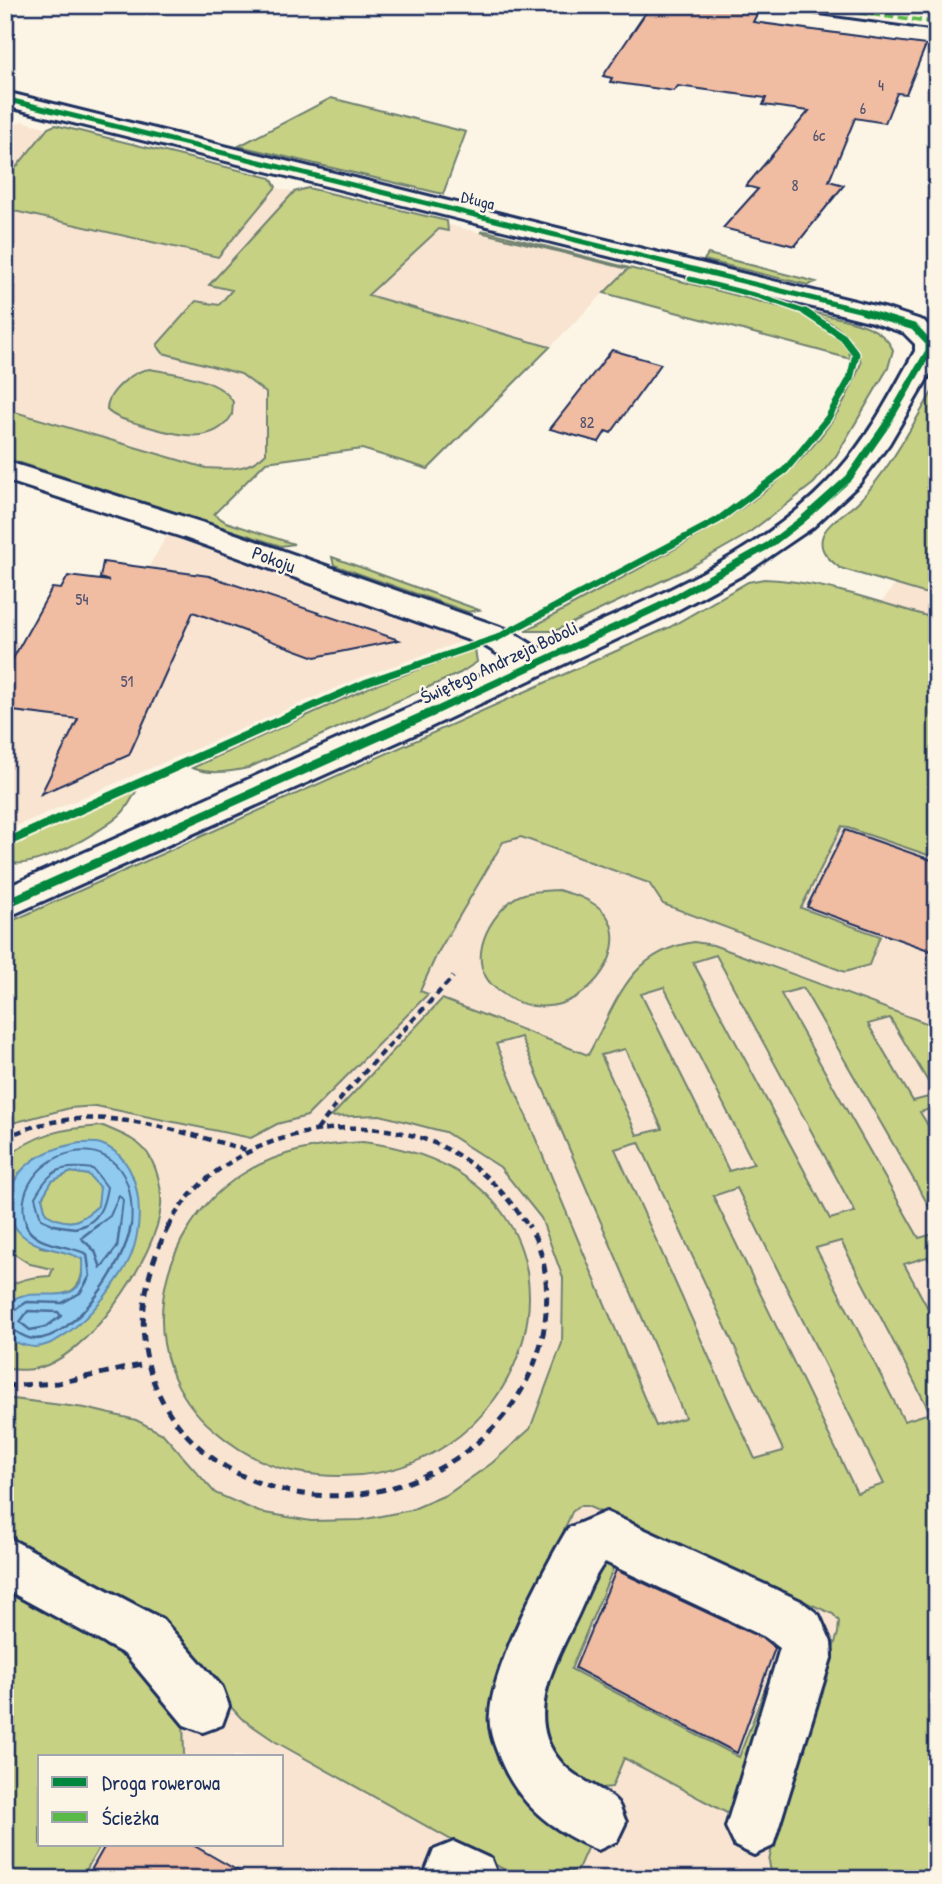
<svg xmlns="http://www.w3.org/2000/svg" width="942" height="1884" font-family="'Patrick Hand',sans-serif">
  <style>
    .built { fill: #f8e4d1; fill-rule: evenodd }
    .green { fill: #c6d184; stroke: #708071; stroke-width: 2; fill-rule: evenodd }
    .water { fill: #90caef; stroke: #618cb5; stroke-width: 2; fill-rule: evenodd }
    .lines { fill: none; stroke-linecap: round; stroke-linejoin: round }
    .shore-far1 { stroke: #4a6d98; stroke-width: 2 }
    .shore { stroke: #4a6d98; stroke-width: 2.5 }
    .building { fill: #f0bca2; stroke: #1b2f5e; stroke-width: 2 }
    .minor-casing { stroke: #1b2f5e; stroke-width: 6 }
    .path-far1 { stroke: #1b2f5e; stroke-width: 4.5; stroke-dasharray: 7 5; stroke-linecap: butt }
    .path { stroke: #1b2f5e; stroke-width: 5; stroke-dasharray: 9 7; stroke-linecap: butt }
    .minor { fill: #fcf5e5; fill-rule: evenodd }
    .quiet { stroke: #58b947; stroke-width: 4.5; stroke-dasharray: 9 4.5; stroke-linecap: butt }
    .cycleway-far2-casing { stroke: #fcf5e5; stroke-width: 8 }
    .cycleway-far1-casing { stroke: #fcf5e5; stroke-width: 10 }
    .cycleway-casing { stroke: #fcf5e5; stroke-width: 13 }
    .cycleway-far2 { stroke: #00873e; stroke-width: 5 }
    .cycleway-far1 { stroke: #00873e; stroke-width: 7 }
    .cycleway { stroke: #00873e; stroke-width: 9 }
    .labels { text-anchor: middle; stroke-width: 5; stroke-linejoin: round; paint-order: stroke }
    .number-label { font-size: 16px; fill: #50526f }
    .far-street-label { font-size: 16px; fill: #1b2f5e; stroke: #fcf5e5 }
    .street-label { font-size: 19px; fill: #1b2f5e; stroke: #fcf5e5 }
  </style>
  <rect width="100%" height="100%" fill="#fcf5e5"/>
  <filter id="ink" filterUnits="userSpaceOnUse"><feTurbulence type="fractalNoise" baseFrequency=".0143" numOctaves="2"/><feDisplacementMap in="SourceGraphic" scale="14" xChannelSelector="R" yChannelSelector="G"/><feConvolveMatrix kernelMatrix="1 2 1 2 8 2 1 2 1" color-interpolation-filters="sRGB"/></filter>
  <g filter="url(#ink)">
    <path class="built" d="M21 121 272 182 276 188 296 192 303 189 628 269 428 469 362 449 266 462 214 514 5 450V133Z
      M937 528V1879H5V991L878 607ZM40 1756H282V1844H40Z
      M168 534 466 640 362 677 5 831V640L99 651Z"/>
    <path class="green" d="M331 98 466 132 443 194 239 146Z
      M55 125 271 178 276 187 218 257 5 209V181L48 128Z
      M308 188 447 221 448 231 439 229 368 295 550 347 428 469 362 449 266 462 214 514 226 522 294 544 281 546 5 458V409L206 468C229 470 250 470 266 453V393L241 374 163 353 157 345 196 301 219 305 232 290 209 285 294 192Z
      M486 231 800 312C822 321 846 333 851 359L604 293 628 269 480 232Z
      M708 254 816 282 808 285 704 260Z
      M811 312C839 319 880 321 893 350L888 368 836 456 814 483 782 508 743 537 685 570 555 631H525C567 608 609 585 651 562 739 514 826 464 861 363 857 337 833 323 811 312Z
      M150 369C175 374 220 378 233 402L232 415C212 448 171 433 142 425 130 421 116 419 107 410 106 393 133 370 150 369Z
      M937 384V597L840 568C830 560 819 552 822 538 825 523 850 511 860 500 892 467 913 423 937 384Z
      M332 557 479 610 468 612 334 565Z
      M764 579C823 581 880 603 937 619V672L934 679 937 682V858L842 826 801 908 880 936 869 965 845 972 663 904 649 883 521 837 503 842 437 954 420 991 428 994 307 1116 277 1124 251 1138 96 1106 70 1108 5 1125V924L670 627 748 582Z
      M475 649 477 662 460 673 248 768C228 772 211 775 192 768L370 687Z
      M137 790C132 798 128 807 122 813 104 831 29 874 5 861V847Z
      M558 890C572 894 585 897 597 906 648 944 569 1045 499 991 465 966 484 923 512 900 523 891 543 891 558 890Z
      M694 942 713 945 937 1027V1107L920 1112 937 1140V1220L803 988 781 994 919 1238 937 1233V1273L927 1257 904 1264 937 1325V1879H772L769 1861 774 1838 838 1633 839 1621 833 1614 587 1506H579L572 1512 516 1639 574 1827 588 1846 578 1869 548 1879H521L276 1742 241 1718 221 1696 5 1554V1398L85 1408 136 1420 163 1434 215 1493 259 1512 311 1521 361 1520 411 1510 448 1494 492 1463 530 1429 562 1343 563 1278 541 1218 500 1167 445 1132 380 1115 331 1117 442 999 588 1055C617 1003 628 952 694 942ZM716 955 855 1212H854L830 1219 693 962ZM664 987 754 1164H753L729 1171 641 994ZM890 1018 936 1095 913 1101 868 1024ZM521 1037 685 1417 684 1418 656 1426 496 1044ZM625 1049 662 1128V1129L637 1135 601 1055ZM639 1142 783 1450V1451L755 1459 615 1149ZM737 1188 884 1484 857 1493 713 1196ZM841 1241 930 1412V1413L904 1421 816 1248Z
      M103 1126C122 1134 142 1141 151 1159 159 1174 162 1189 161 1206 157 1256 86 1362 33 1369 25 1371 15 1369 6 1369L5 1289C18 1279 34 1277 50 1276L53 1269 30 1264 5 1248V1160C32 1133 66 1128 103 1126ZM36 1158 133 1176 132 1253 86 1317 14 1299C42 1289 87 1310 82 1259L69 1252 40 1247Z
      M363 1142C641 1175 537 1522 292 1471 263 1465 236 1449 214 1430 130 1360 154 1231 241 1175 278 1151 320 1144 363 1142Z
      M71 1172 89 1175 101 1188 98 1206C79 1223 69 1227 46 1214L42 1198 52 1181Z
      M603 1561 616 1562 571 1669 739 1757 784 1638 740 1820 624 1758 612 1787 593 1789 574 1783 539 1743 538 1697 592 1572Z
      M5 1591 61 1617 129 1657 183 1717 184 1756H40V1844H101L81 1879H5Z"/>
    <path class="water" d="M80 1143C86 1143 95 1142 101 1144 142 1159 145 1218 132 1253 122 1282 68 1347 35 1347 28 1347 20 1344 14 1342 4 1326 0 1298 26 1295 54 1292 88 1305 82 1259 63 1249 42 1250 26 1238 17 1232 10 1221 9 1211 6 1168 43 1149 80 1143ZM71 1172 89 1175 100 1188 98 1206C79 1223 69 1227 46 1214L42 1198 52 1181Z"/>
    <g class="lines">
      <path class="shore-far1" d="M27 1227C0 1151 142 1104 131 1227
        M60 1227 41 1219 35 1197C51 1168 61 1165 93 1169L107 1187C104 1206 99 1221 80 1227
        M95 1227 110 1216 119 1195 123 1200 120 1227"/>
      <path class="shore" d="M53 1225 75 1228 85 1225
        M98 1225 81 1238 95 1251 101 1268 117 1247 120 1225
        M28 1311 58 1312 61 1316 46 1327 30 1330 20 1322Z
        M5 1316 27 1302 62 1303 80 1293 90 1276 87 1254C70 1245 33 1246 26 1225
        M5 1326C15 1329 23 1339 34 1339 76 1339 126 1262 131 1225"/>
    </g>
    <path class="building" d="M651 5H707L747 11 757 14 753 22 926 45 906 94 897 93 885 123 855 118 829 181 844 185 795 246 723 228 758 189 746 186 809 111 763 105 766 98 678 86 674 91 610 82 612 78 603 76Z
      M612 350 661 364 611 433 606 431 599 442 550 429Z
      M103 562 209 576 399 640 315 657 193 612 129 755 41 794 78 719 5 710V673L52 588 61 589 68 576 109 581 100 578Z
      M845 830 937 862V953L807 907Z
      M616 1570 764 1639 775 1648 737 1753 575 1668Z
      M106 1844H191L252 1879H86Z"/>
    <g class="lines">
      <defs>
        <path id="minor" d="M795 5H853L937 17V29L805 11Z
          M5 92 887 309 924 321 937 335V362L889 444 859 484 813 527 744 574 670 614 422 731 5 918V888L511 662 485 646 185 538 5 480V461L207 524 509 630 539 649C642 602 761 558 838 471 870 436 892 392 915 351V344L904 333 869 321 5 106Z
          M606 1512 801 1601 819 1615 831 1642 832 1655 773 1846 754 1855 735 1846 726 1827 780 1648 765 1637 605 1562C593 1577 586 1598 578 1615 557 1659 522 1717 560 1761 576 1781 603 1787 617 1802 621 1807 623 1816 626 1822L617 1841 598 1850C552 1831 519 1805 500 1759 494 1744 488 1729 490 1713 494 1663 542 1572 568 1528Z
          M5 1536 162 1619 222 1687 229 1706 222 1725 203 1732 184 1725 126 1655 5 1589Z
          M454 1842 491 1859 499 1879H430L426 1870 434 1850Z"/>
      </defs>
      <use href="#minor" class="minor-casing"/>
      <path class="path-far1" d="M317 1130 346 1092 453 977
        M5 1138C87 1098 167 1128 250 1151
        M168 1227C218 1131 370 1099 459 1156 489 1175 509 1199 529 1227"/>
      <path class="path" d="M169 1225C68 1422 285 1567 455 1459 497 1432 528 1392 541 1343 550 1307 550 1257 528 1225
        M5 1386 58 1383 145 1364"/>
      <use href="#minor" class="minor"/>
      <path class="quiet" d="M805 5 937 23"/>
      <defs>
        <path id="cycleway-far2" d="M5 99 871 313
          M690 279 758 296 808 313"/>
        <path id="cycleway-far1" d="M295 714 367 682 497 638 718 520 785 470 803 449 828 418 850 379 856 354 843 337 805 312
          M429 714 658 607 769 545 802 520 849 478 886 425 929 351V343L914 327 864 312"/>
        <path id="cycleway" d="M5 843 299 712
          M5 904 433 712"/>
      </defs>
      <use href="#cycleway-far2" class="cycleway-far2-casing"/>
      <use href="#cycleway-far1" class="cycleway-far1-casing"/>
      <use href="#cycleway" class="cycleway-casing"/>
      <use href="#cycleway-far2" class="cycleway-far2"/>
      <use href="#cycleway-far1" class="cycleway-far1"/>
      <use href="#cycleway" class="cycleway"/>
    </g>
  </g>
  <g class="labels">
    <g class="number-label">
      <text x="881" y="91">4</text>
      <text x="863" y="114">6</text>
      <text x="819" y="141">6c</text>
      <text x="795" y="191">8</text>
      <text x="587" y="428">82</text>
      <text x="82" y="605">54</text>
      <text x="127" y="687">51</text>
    </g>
    <g class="far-street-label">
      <text transform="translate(478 200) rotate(14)" y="6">Długa</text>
    </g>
    <g class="street-label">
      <text transform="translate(274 559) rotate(20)" y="7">Pokoju</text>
      <text transform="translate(499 662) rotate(-25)" y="7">Świętego Andrzeja Boboli</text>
    </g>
  </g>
  <rect width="942" height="1884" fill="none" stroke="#fcf5e5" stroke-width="28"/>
  <rect x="14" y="14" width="914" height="1856" fill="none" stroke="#1b2f5e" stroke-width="2.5" filter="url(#ink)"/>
  <rect x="38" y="1755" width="245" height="91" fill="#fcf5e5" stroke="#a2a6af" stroke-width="2"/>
  <rect x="52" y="1777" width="35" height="10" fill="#00873e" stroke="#a2a6af" stroke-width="2"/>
  <text x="102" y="1790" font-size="21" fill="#1b2f5e">Droga rowerowa</text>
  <rect x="52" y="1812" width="35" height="10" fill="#58b947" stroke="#a2a6af" stroke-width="2"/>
  <text x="102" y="1825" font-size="21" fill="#1b2f5e">Ścieżka</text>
</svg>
